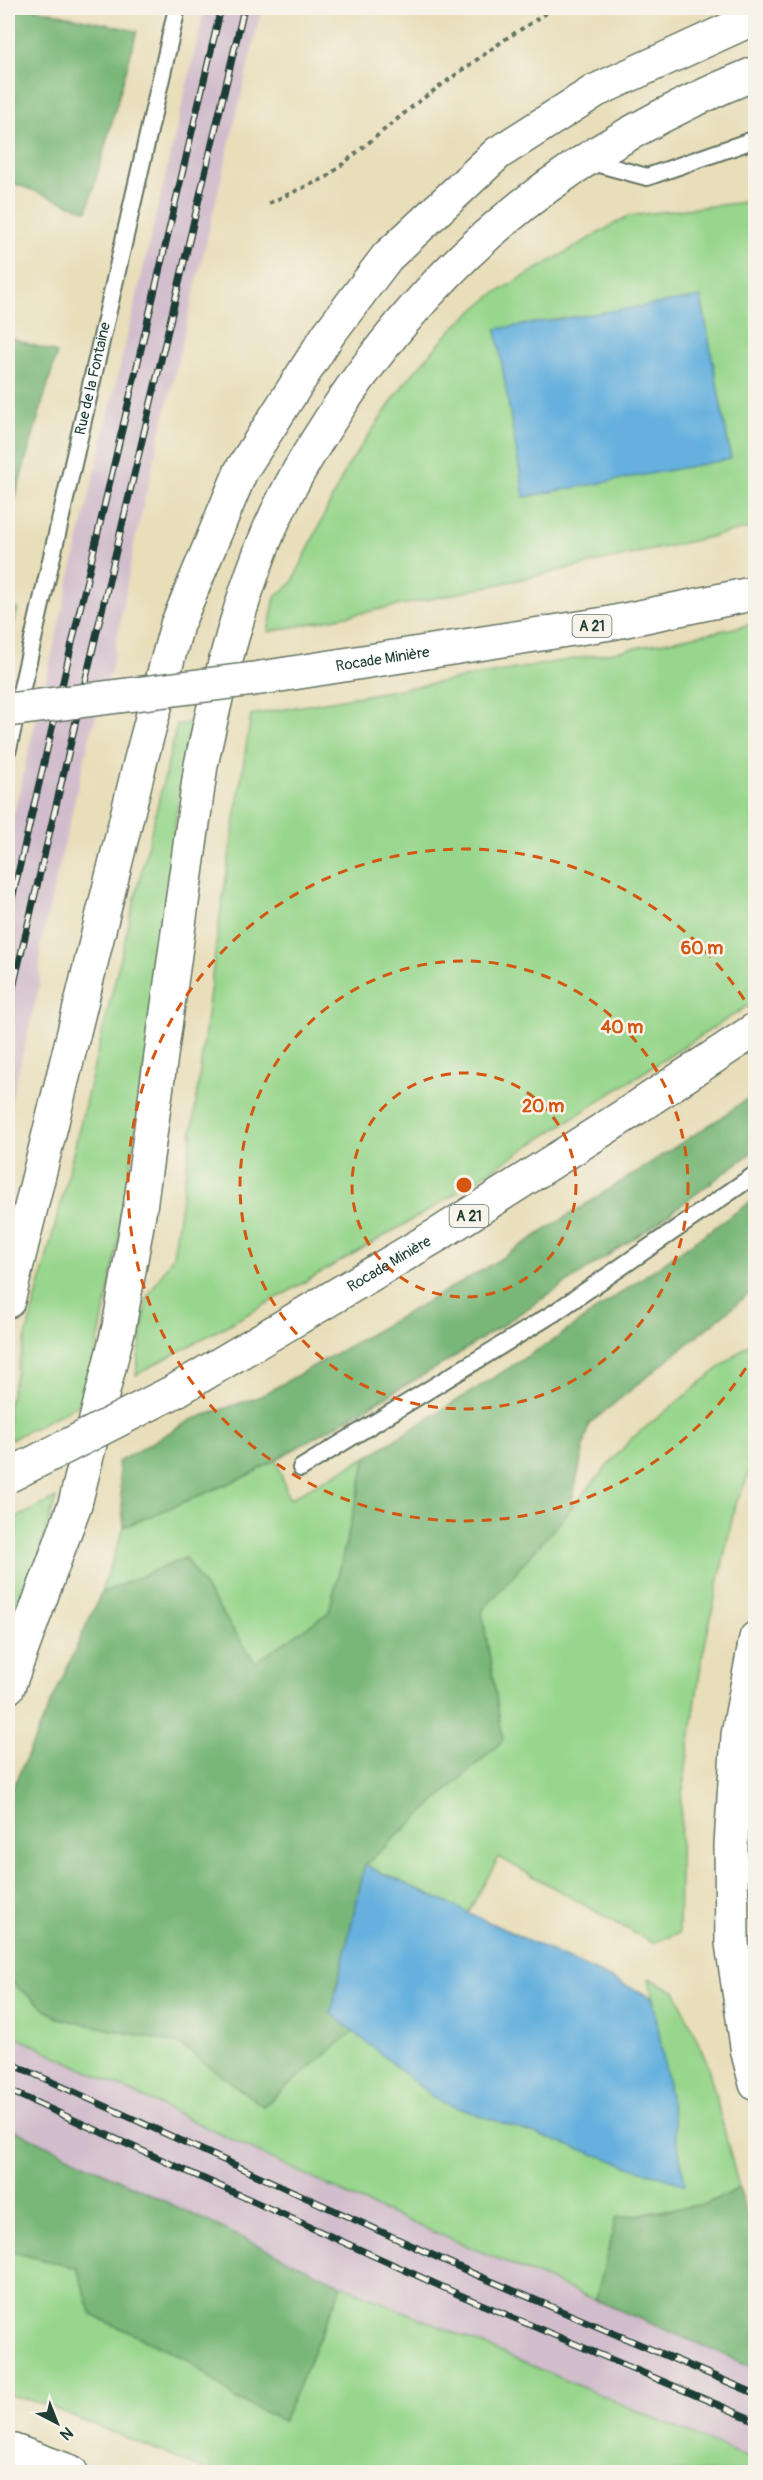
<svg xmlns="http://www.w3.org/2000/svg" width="763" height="2480" font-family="Pangolin,sans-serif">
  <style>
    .industrial { fill: #d1bdcc }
    .green { fill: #97d68c; stroke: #5b8a60; stroke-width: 1.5 }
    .forest { fill: #79b778; stroke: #4c7a56; stroke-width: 1.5 }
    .water { fill: #65b0de; stroke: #427689; stroke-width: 1.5 }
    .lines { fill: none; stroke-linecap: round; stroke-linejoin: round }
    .service-casing { stroke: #657563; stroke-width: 20 }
    .motorway-casing { stroke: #657563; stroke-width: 36 }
    .path { stroke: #657563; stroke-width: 4; stroke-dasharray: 4.5 4.5; stroke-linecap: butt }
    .service { stroke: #fff; stroke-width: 16 }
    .motorway { stroke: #fff; stroke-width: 33 }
    .rail-casing { stroke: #1f3d34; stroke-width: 7 }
    .rail { stroke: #f7f3e8; stroke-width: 4.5; stroke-dasharray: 14; stroke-linecap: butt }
    .motorway-bridge-casing { stroke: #657563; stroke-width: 36; stroke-linecap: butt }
    .motorway-bridge { stroke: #fff; stroke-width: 33 }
    .ring { fill: none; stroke: #d45610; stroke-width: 3; stroke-dasharray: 10 8 }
    .labels { text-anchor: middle; stroke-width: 5; stroke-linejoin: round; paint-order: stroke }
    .shield { fill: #f7f3e8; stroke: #60746a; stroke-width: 1.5 }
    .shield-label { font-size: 14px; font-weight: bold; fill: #1f3d34 }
    .street-label { font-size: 15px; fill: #1f3d34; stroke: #f7f3e8 }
    .centre { fill: #d45610; stroke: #f7f3e8; stroke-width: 3 }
    .ring-label { font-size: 18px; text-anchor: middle; font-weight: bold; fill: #d45610; stroke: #f7f3e8; stroke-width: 5; stroke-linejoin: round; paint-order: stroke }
  </style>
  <rect width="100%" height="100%" fill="#f7f3e8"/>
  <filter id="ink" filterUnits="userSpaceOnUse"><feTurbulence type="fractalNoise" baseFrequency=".0167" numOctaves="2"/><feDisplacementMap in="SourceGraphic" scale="12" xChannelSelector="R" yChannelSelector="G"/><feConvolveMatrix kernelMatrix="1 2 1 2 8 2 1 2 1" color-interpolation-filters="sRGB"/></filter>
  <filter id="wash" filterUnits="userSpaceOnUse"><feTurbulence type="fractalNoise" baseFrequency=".008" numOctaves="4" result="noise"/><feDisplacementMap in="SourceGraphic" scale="24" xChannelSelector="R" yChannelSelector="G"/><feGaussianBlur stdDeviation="1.35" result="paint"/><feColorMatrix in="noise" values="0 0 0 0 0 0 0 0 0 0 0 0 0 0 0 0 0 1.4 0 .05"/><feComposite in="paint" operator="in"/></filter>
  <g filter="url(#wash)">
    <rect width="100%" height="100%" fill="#e8deba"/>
    <path class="industrial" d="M205 8H262L135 540 112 666 90 736 40 947V983L8 1114V839Z
      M8 1962 755 2293V2472L8 2224Z"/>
    <path class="green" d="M755 192V527L450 595 268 632 275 597 292 583 347 467 404 384 452 329 492 295 628 216 745 202Z
      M8 606 18 609 8 647Z
      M755 624V1001L431 1209 268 1303 136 1375 147 1298 173 1256 193 1125 218 930 251 715 614 652Z
      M192 722 181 778C154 986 135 1198 84 1402L8 1441V1405L61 1203 177 725Z
      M755 1339V1461L735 1506 702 1658 681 1802 679 1933 652 1943 499 1857 468 1913 365 1865 503 1740 482 1611 630 1440Z
      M367 1457 329 1612 255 1663 185 1559 101 1593 124 1527 251 1474 276 1459 289 1499Z
      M56 1498 40 1551 8 1643V1522Z
      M649 1978 676 1992 707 2063 739 2188 706 2204 616 2218 596 2300 358 2200 8 2033V1980L58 2018 179 2044 263 2106 354 2031 438 2101 684 2184Z
      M8 2251 77 2268 92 2315 187 2359 236 2399 283 2421 342 2285 755 2461V2472H210L43 2404 8 2395Z"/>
    <path class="forest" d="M8 8H36V9L137 31 87 211 8 181Z
      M8 337 57 353 8 521Z
      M755 1093V1150L650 1228 446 1362 251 1474 124 1527 118 1462 191 1420 261 1396 486 1268 719 1119Z
      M755 1199V1289L589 1424 570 1510 482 1611 503 1740 365 1865 331 2013 354 2031 263 2106 179 2044 58 2018 8 1980V1798L101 1593 185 1558 255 1662 329 1612 367 1457 555 1339Z
      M8 2127 342 2285 283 2421 236 2399 187 2359 92 2315 77 2268 8 2251Z
      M739 2188 755 2243V2368L596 2300 616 2218 706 2204Z"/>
    <path class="water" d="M701 297 731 459 524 497 496 329Z
      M365 1865 653 1998 685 2185 438 2101 331 2013Z"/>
  </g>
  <g filter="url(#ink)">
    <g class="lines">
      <defs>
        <g id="service">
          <path d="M588 161 647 177 756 139"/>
          <path id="s1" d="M8 749 177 8"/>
          <path d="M301 1468 554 1313 756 1174"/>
        </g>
        <g id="motorway">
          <path id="s2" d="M261 678 611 623 756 593"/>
          <path d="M8 1301 140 763 177 625 241 471 328 335 387 257 498 153 595 91 739 25 756 19"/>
          <path id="s3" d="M175 1391 439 1234 621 1118 756 1029"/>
          <path d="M756 1638 738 1735 731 1845 732 1943 748 2053 756 2084"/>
          <path d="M8 1687 75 1504 119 1327 140 1208 201 765C217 690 235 616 263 545 283 494 312 447 342 402 450 244 579 144 756 73"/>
          <path d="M8 2449 71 2472"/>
        </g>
      </defs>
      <use href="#service" class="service-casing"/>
      <use href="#motorway" class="motorway-casing"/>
      <path class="path" d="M269 203 327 177 418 102 507 38 555 8
        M8 587 16 589"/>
      <use href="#service" class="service"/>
      <use href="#motorway" class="motorway"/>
      <defs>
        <path id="rail" d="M8 916 221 8
          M8 1009 244 8
          M8 2062 472 2273 756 2394
          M8 2090 460 2295 756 2421"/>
      </defs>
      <use href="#rail" class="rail-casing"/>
      <use href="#rail" class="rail"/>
      <defs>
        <path id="motorway-bridge" d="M8 710 261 678
          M8 1476 175 1391"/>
      </defs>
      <use href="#motorway-bridge" class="motorway-bridge-casing"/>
      <use href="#motorway-bridge" class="motorway-bridge"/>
    </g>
  </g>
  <g class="ring">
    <circle cx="464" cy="1185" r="112"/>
    <circle cx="464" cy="1185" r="224"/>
    <path d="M755 1353A336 336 0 1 1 755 1017"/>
  </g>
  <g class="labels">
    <g class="shield">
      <rect x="572.5" y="615" width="39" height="22" rx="4.5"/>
      <rect x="449.5" y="1205" width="39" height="22" rx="4.5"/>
    </g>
    <g class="shield-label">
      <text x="592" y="631">A 21</text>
      <text x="469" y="1221">A 21</text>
    </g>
    <g class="street-label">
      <text dy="5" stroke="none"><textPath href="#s1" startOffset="380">Rue de la Fontaine</textPath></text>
      <text dy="5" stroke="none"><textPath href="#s2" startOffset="123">Rocade Minière</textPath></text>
      <text dy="5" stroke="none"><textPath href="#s3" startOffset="249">Rocade Minière</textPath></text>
    </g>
  </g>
  <circle cx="464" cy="1185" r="9" class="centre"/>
  <g class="ring-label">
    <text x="702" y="954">60 m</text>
    <text x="622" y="1033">40 m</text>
    <text x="543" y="1112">20 m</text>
  </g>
  <rect width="763" height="2480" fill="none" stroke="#f7f3e8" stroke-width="30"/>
  <g transform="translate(57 2423) rotate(138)" stroke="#f7f3e8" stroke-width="4.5" paint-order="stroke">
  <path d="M0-4.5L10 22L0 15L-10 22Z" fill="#1f3d34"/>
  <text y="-9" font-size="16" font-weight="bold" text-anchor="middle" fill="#1f3d34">N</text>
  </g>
</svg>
